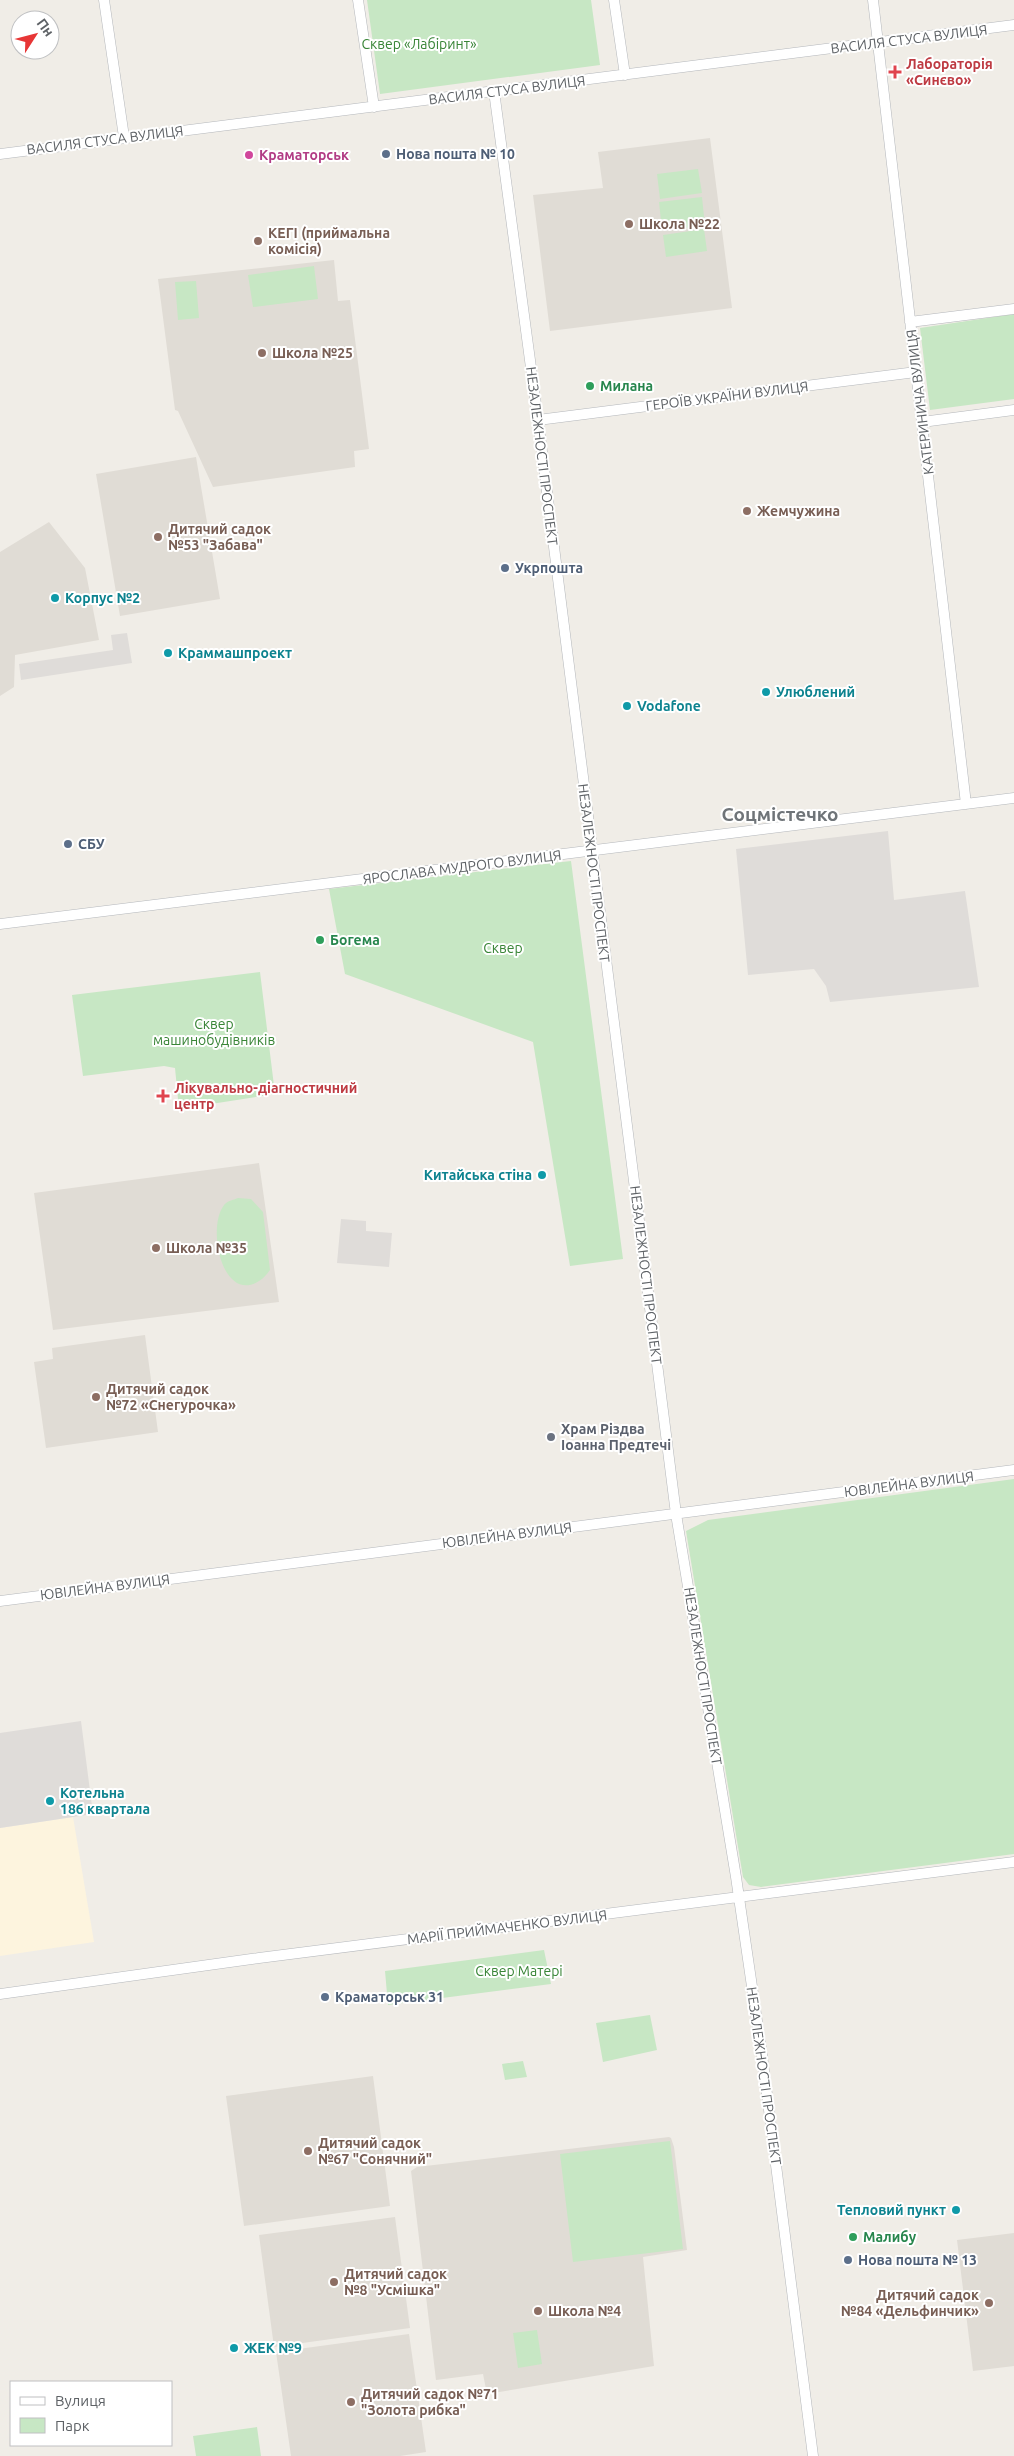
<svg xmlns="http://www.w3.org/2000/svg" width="1014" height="2456" font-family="Ubuntu,sans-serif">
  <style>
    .commercial { fill: #fdf4de }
    .industrial { fill: #dfdcd9 }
    .education { fill: #e0dcd5 }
    .green { fill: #c7e7c4 }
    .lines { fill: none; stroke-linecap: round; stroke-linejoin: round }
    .minor-casing { stroke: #b4b7bb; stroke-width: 11 }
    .minor { stroke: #fff; stroke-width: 10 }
    .health-dot { fill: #e0444e; stroke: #fff; stroke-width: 2 }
    .service-dot { fill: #5c6f8a; stroke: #fff; stroke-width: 2 }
    .hotel-dot { fill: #d1479c; stroke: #fff; stroke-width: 2 }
    .education-dot { fill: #8d6e63; stroke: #fff; stroke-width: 2 }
    .leisure-dot { fill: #2e9e5b; stroke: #fff; stroke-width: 2 }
    .culture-dot { fill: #0f9aa8; stroke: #fff; stroke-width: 2 }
    .worship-dot { fill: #6b7280; stroke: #fff; stroke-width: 2 }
    .labels { text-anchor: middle; stroke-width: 4; stroke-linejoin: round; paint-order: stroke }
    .street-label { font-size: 14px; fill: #5e6266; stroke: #fff }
    .park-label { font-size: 14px; fill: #398537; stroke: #fff }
    .health-label { font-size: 14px; font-weight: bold; fill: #be3a42; stroke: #fff; text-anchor: start }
    .service-label { font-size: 14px; font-weight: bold; fill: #4e5e75; stroke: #fff; text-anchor: start }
    .hotel-label { font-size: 14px; font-weight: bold; fill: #b23c85; stroke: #fff; text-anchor: start }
    .education-label { font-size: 14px; font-weight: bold; fill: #785e54; stroke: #fff; text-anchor: start }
    .leisure-label { font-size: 14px; font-weight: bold; fill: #27864d; stroke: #fff; text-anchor: start }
    .culture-label { font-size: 14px; font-weight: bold; fill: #0d838f; stroke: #fff; text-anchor: start }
    .worship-label { font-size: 14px; font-weight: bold; fill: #5b616d; stroke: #fff; text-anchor: start }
    .district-label { font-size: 19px; font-weight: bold; fill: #6f7478; stroke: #fff }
  </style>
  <rect width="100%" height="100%" fill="#f0ede7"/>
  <path class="commercial" d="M73 1817 94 1942 0 1956V1828Z"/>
  <path class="industrial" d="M127 633 132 663 21 680 19 664 113 650 111 635Z
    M888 831 894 900 965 891 979 987 830 1002 826 986 814 969 748 975 736 849Z
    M341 1219 366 1221V1231L392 1233 389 1267 337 1263Z
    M81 1721 93 1814 0 1828V1733Z"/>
  <path class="education" d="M710 138 732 308 550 331 533 195 603 188 598 152Z
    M334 260 338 301 350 300 369 449 354 451 355 467 213 487 178 411 175 410 158 279Z
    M196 457 220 599 120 616 96 474Z
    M49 522 85 568 99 640 15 655 14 687 0 696V552Z
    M259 1163 279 1302 53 1330 34 1193Z
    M145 1335 158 1432 46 1448 34 1362 53 1359 52 1348Z
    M373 2076 390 2206 244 2226 226 2096Z
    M669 2137 671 2138 674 2147 687 2250 643 2257 654 2366 487 2394 483 2374 436 2380 411 2171 417 2167Z
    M395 2217 410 2328 274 2347 259 2235Z
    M1014 2233V2366L973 2371 957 2240Z
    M409 2334 426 2452 400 2456H291L276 2352Z"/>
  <path class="green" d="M367 0H591L600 65 380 94Z
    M698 169 702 193 660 199 657 174Z
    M702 197 705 226 662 230 659 202Z
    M704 229 707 251 666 257 663 235Z
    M314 266 318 299 253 307 248 275Z
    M196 281 199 318 178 320 175 282Z
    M1014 314V399L930 410 920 328Z
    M571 861 623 1259 570 1266 533 1042 345 974 329 889Z
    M260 972 275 1094 179 1109 175 1068 164 1066 83 1076 72 995Z
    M238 1198 251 1199 263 1212 270 1270C267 1274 263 1279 259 1281 223 1304 206 1229 224 1205 227 1201 233 1200 238 1198Z
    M1014 1479V1854L761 1887 749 1885 743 1877 686 1531 708 1520Z
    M544 1950 551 1984 388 2005 385 1971Z
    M650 2015 657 2050 603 2062 596 2023Z
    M523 2061 527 2077 505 2080 502 2064Z
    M670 2141 683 2249 573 2262 560 2154Z
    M537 2330 542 2364 518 2368 513 2333Z
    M257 2427 261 2456H196L193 2436Z"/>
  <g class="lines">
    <defs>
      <path id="minor" d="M104 0 124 137
        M358 0 374 107
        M614 0 625 75
        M873 0 966 804
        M494 91 538 420 676 1514 736 1877 762 2055 813 2456
        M0 154 1014 25
        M910 322 1014 309
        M538 420 916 372
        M922 422 1014 410
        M0 924 1014 798
        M0 1601 1014 1470
        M0 1994 259 1958 1014 1862"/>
    </defs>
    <use href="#minor" class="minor-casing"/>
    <use href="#minor" class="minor"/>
  </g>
  <g class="health-dot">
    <path d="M892.5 64.5h5v5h5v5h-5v5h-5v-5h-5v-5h5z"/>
    <path d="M160.5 1088.5h5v5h5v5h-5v5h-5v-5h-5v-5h5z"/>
  </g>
  <g class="service-dot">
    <circle cx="386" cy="154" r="5"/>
    <circle cx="505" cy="568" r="5"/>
    <circle cx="68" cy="844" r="5"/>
    <circle cx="325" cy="1997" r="5"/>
    <circle cx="848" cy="2260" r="5"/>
  </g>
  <circle class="hotel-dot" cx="249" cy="155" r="5"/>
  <g class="education-dot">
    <circle cx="629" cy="224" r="5"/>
    <circle cx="258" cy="241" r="5"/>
    <circle cx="262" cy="353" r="5"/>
    <circle cx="747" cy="511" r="5"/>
    <circle cx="158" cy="537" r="5"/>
    <circle cx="156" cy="1248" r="5"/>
    <circle cx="96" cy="1397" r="5"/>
    <circle cx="308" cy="2151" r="5"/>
    <circle cx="334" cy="2282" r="5"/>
    <circle cx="989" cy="2303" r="5"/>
    <circle cx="538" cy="2311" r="5"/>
    <circle cx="351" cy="2402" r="5"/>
  </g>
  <g class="leisure-dot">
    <circle cx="590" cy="386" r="5"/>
    <circle cx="320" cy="940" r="5"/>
    <circle cx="853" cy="2237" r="5"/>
  </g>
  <g class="culture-dot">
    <circle cx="55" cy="598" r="5"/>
    <circle cx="168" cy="653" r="5"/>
    <circle cx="766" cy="692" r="5"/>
    <circle cx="627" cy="706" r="5"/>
    <circle cx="542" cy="1175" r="5"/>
    <circle cx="50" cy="1801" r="5"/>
    <circle cx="956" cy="2210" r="5"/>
    <circle cx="234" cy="2348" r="5"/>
  </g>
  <circle class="worship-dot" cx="551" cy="1437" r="5"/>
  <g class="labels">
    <g class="street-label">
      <text transform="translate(909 39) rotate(-7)" y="5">ВАСИЛЯ СТУСА ВУЛИЦЯ</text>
      <text transform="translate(507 90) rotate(-7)" y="5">ВАСИЛЯ СТУСА ВУЛИЦЯ</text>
      <text transform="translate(105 140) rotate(-7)" y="5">ВАСИЛЯ СТУСА ВУЛИЦЯ</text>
      <text transform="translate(727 396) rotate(-7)" y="5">ГЕРОЇВ УКРАЇНИ ВУЛИЦЯ</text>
      <text transform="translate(920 402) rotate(-97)" y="5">КАТЕРИНИЧА ВУЛИЦЯ</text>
      <text transform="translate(542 456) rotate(83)" y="5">НЕЗАЛЕЖНОСТІ ПРОСПЕКТ</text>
      <text transform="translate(462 867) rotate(-7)" y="5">ЯРОСЛАВА МУДРОГО ВУЛИЦЯ</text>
      <text transform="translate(594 873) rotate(83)" y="5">НЕЗАЛЕЖНОСТІ ПРОСПЕКТ</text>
      <text transform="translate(646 1275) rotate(83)" y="5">НЕЗАЛЕЖНОСТІ ПРОСПЕКТ</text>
      <text transform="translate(909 1484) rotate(-7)" y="5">ЮВІЛЕЙНА ВУЛИЦЯ</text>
      <text transform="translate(507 1535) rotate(-7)" y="5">ЮВІЛЕЙНА ВУЛИЦЯ</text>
      <text transform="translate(105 1587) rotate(-7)" y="5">ЮВІЛЕЙНА ВУЛИЦЯ</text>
      <text transform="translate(703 1676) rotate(81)" y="5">НЕЗАЛЕЖНОСТІ ПРОСПЕКТ</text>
      <text transform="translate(507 1927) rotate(-7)" y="5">МАРІЇ ПРИЙМАЧЕНКО ВУЛИЦЯ</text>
      <text transform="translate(764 2076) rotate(82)" y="5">НЕЗАЛЕЖНОСТІ ПРОСПЕКТ</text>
    </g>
    <g class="park-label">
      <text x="419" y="49">Сквер «Лабіринт»</text>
      <text x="503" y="953">Сквер</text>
      <text x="214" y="1029">Сквер<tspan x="214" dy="16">машинобудівників</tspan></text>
      <text x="519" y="1976">Сквер Матері</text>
    </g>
    <g class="health-label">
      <text x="906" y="69">Лабораторія<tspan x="906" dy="16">«Синєво»</tspan></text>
      <text x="174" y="1093">Лікувально-діагностичний<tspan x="174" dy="16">центр</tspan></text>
    </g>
    <g class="service-label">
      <text x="396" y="159">Нова пошта № 10</text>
      <text x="515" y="573">Укрпошта</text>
      <text x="78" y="849">СБУ</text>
      <text x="335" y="2002">Краматорськ 31</text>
      <text x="858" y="2265">Нова пошта № 13</text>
    </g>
    <g class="hotel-label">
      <text x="259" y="160">Краматорськ</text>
    </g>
    <g class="education-label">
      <text x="639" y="229">Школа №22</text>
      <text x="268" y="238">КЕГІ (приймальна<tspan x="268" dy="16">комісія)</tspan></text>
      <text x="272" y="358">Школа №25</text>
      <text x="757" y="516">Жемчужина</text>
      <text x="168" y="534">Дитячий садок<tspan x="168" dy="16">№53 "Забава"</tspan></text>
      <text x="166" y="1253">Школа №35</text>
      <text x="106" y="1394">Дитячий садок<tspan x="106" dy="16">№72 «Снегурочка»</tspan></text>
      <text x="318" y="2148">Дитячий садок<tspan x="318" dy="16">№67 "Сонячний"</tspan></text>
      <text x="344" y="2279">Дитячий садок<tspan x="344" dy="16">№8 "Усмішка"</tspan></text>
      <text x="979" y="2300" text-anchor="end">Дитячий садок<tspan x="979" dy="16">№84 «Дельфинчик»</tspan></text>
      <text x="548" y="2316">Школа №4</text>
      <text x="361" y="2399">Дитячий садок №71<tspan x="361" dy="16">"Золота рибка"</tspan></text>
    </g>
    <g class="leisure-label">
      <text x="600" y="391">Милана</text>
      <text x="330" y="945">Богема</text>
      <text x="863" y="2242">Малибу</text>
    </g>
    <g class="culture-label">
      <text x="65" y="603">Корпус №2</text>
      <text x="178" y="658">Краммашпроект</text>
      <text x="776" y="697">Улюблений</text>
      <text x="637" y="711">Vodafone</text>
      <text x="532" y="1180" text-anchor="end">Китайська стіна</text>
      <text x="60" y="1798">Котельна<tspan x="60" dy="16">186 квартала</tspan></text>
      <text x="946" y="2215" text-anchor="end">Тепловий пункт</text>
      <text x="244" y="2353">ЖЕК №9</text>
    </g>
    <g class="worship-label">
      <text x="561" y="1434">Храм Різдва<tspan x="561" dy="16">Іоанна Предтечі</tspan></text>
    </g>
    <g class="district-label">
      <text x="780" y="821">Соцмістечко</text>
    </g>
  </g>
  <rect x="10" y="2381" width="162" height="65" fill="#ffffff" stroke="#bfc0c2"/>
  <rect x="20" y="2397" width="25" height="8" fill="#ffffff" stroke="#bfc0c2"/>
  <text x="55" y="2406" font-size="15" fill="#5e6266">Вулиця</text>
  <rect x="20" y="2418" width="25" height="15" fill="#c7e7c4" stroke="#bfc0c2"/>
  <text x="55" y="2431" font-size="15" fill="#5e6266">Парк</text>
  <g transform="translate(35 35) rotate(54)"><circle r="24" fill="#ffffff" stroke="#bfc0c2"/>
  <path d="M0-4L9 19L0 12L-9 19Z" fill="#e73636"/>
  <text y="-8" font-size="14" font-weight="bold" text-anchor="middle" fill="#5e6266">Пн</text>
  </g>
</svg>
